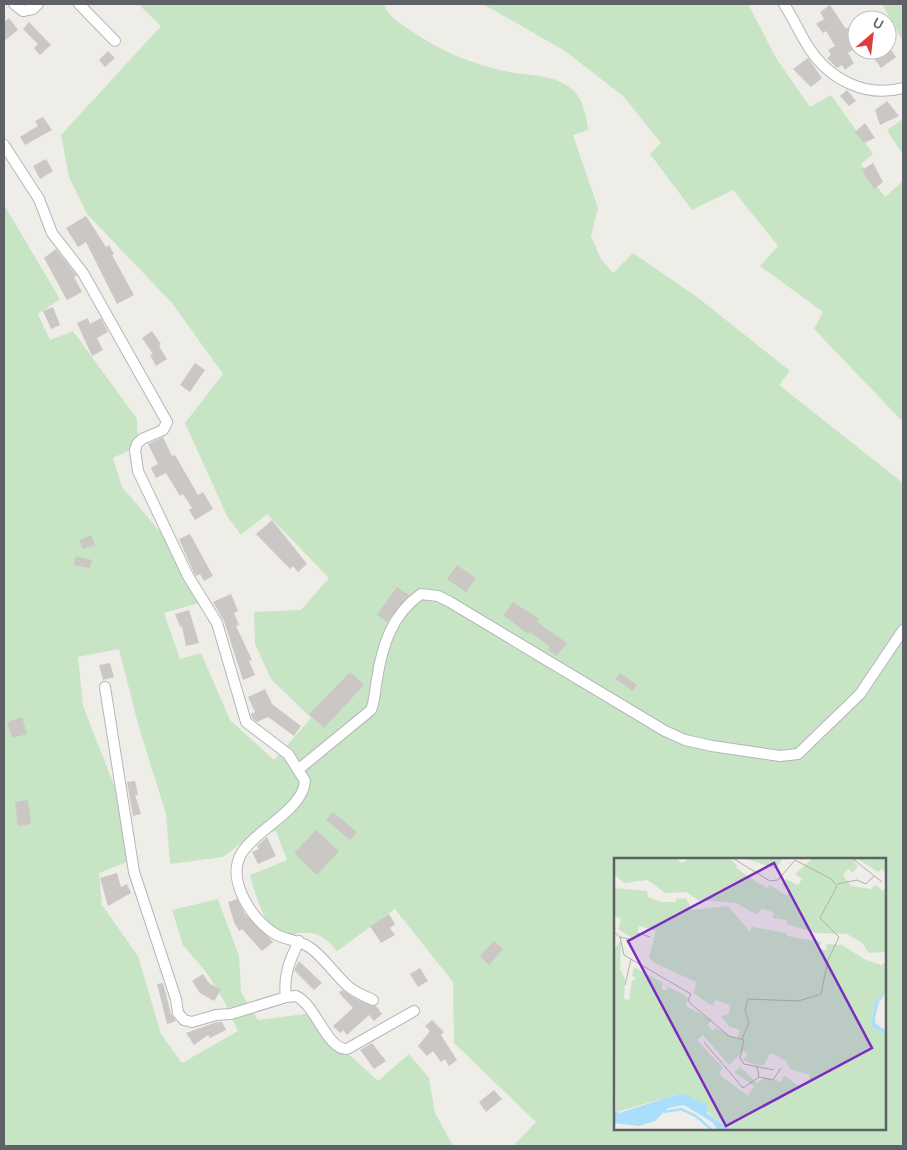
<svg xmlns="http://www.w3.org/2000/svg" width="907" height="1150" font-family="Quicksand,sans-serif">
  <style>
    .green { fill: #c7e5c5; fill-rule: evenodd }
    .building { fill: #cbc7c4 }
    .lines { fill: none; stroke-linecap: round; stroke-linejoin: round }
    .street-casing { stroke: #b4b7ba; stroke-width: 12 }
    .street { stroke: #fff; stroke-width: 10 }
    .inset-river { fill: none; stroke: #abdefa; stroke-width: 2.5 }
    .inset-road { fill: none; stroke: #b1b1af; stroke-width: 1 }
    .view { fill: #7b2cbf; fill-opacity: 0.15; stroke: #7b2cbf; stroke-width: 2.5 }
    .inset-edge { fill: none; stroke: #5e6266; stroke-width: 2.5 }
  </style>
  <rect width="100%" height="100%" fill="#efede7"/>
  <path class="green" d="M138 4H384C388 17 399 22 410 30 438 50 474 65 509 72 531 76 556 74 574 91 584 101 586 117 588 130L573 135 598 208 591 236 601 259 613 273 633 253 697 297 790 371 779 385 903 483V1146H513L536 1122 454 1043 453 982 395 909 337 951C309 916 292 945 275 931 263 921 254 890 250 875L287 860 276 831 249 837 223 857 170 864 166 814 138 724 119 649 78 657 83 706 116 790 132 860 99 873 102 905 138 956 161 1034 182 1063 238 1031 223 999 206 972 183 945 172 910 218 899 239 956 241 992 258 1020 312 1013 331 1038 378 1081 409 1054 429 1078 435 1113 453 1146H456H4V205L60 299 38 314 50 340 73 331 137 419 138 446 113 458 122 487 175 549 202 602 164 613 180 659 201 653 230 720 274 760 311 718 271 679 255 644 254 612 301 610 329 578 267 514 241 535 227 516 185 423 223 374 172 303 87 214 69 177 61 135 161 26ZM616 859H886V1129H616Z
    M483 4H748L776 58 810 107 831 95 873 154 861 164 885 197 903 181V422L814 329 823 312 760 266 778 246 733 190 692 210 650 154 661 143 623 96 565 51Z
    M882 4H903V37L901 38Z
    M903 119V155L887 130Z"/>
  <path class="building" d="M830 5 846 29 857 20V47L848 53 854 63 845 70 842 65 837 68 827 58 831 55 828 50 835 46 826 31 823 33 816 24 824 19 820 12Z
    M9 18 18 30 4 41V22Z
    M29 22 51 45 40 55 34 48 38 44 23 29Z
    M868 50H891L896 57 881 68Z
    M108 51 115 58 105 67 99 60Z
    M808 58 822 78 811 87 793 69Z
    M847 90 856 101 849 106 840 96Z
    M887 101 899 116 880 125 875 110Z
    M43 117 52 130 25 145 20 137 38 126 35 121Z
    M865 123 875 138 864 143 855 132Z
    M46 159 53 171 40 179 33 166Z
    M873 163 883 182 874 189 862 170Z
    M86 216 106 247 109 245 114 254 112 255 134 295 117 304 86 242 78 247 66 228Z
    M56 249 77 276 74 277 82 292 67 300 44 258Z
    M53 307 60 325 51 329 43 311Z
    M88 318 90 324 101 318 108 332 97 338 103 350 92 356 77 323Z
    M152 331 161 344 159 346 167 359 156 366 150 355 153 354 142 338Z
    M195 363 205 370 190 392 180 385Z
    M163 437 172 456 175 455 198 495 203 492 213 509 195 520 189 510 192 508 183 494 180 496 166 473 156 478 151 468 158 464 148 444Z
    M272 520 307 564 298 572 293 566 290 569 256 534Z
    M190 534 213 576 204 581 200 574 196 576 194 573 179 539Z
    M91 535 95 545 83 549 79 540Z
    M76 556 92 560 90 568 74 565Z
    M457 565 476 578 466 592 447 579Z
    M397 587 409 595 387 622 377 615Z
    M231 594 238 611 234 613 239 625 236 626 252 660 249 661 255 675 243 680 224 621 213 602Z
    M513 602 539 619 537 622 567 643 557 656 548 650 550 647 530 632 528 634 503 615Z
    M189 610 199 643 186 646 182 626 180 627 175 614Z
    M110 663 114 677 103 680 99 665Z
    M350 672 364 685 324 728 309 714Z
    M620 673 637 685 633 691 615 679Z
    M265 689 272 704 301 726 294 736 268 717 257 722 252 718 251 714 255 712 248 697Z
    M22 717 27 734 12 738 7 722Z
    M135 781 138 795H135L141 814 133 816 127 782Z
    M28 800 31 824 18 826 15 802Z
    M333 812 357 832 350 840 326 820Z
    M316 830 339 851 317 875 294 853Z
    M267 837 276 856 258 864 252 852 259 849 257 846Z
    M117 873 121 887 127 884 131 893 108 906 100 878Z
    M237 899 245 914 273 942 262 951 242 929 239 931 234 922 228 902Z
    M389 914 395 924 390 928 395 935 381 943 370 926Z
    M494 941 503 949 489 965 480 956Z
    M299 961 322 983 314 990 294 970Z
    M420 968 428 981 418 987 410 974Z
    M203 974 209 983 221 990 214 1001 200 993 192 981Z
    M163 983 171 1014 176 1021 167 1024 157 984Z
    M342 990 358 1000 376 1006 382 1014 374 1021 369 1015 347 1035 343 1030 340 1033 333 1026 353 1008 339 993Z
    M432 1020 444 1032 441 1035 457 1060 449 1066 445 1059 441 1062 433 1051 427 1056 418 1046 430 1031 425 1026Z
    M217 1022H222L226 1030 210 1038 208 1035 194 1045 186 1033Z
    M372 1043 386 1061 374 1069 360 1050Z
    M494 1090 502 1099 486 1112 479 1102Z"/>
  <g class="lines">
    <defs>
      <path id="street" d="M14 4 23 11 33 9 38 4
        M79 4 115 41
        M784 4C793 18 800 34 809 48 830 80 866 98 903 88
        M4 145 39 199 52 233 83 273 167 422 163 430 142 439 137 444 135 450 138 471 188 576 217 623 246 722 288 754 305 781C303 810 256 829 241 854 226 881 253 922 277 935 289 941 301 940 312 949 326 960 336 976 349 987 356 993 365 996 373 1000
        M105 687 134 872 176 999 178 1013 184 1020 192 1022 216 1015 231 1014 286 997C283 975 290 960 299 941
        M299 769 371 710C375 701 375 689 377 679 382 646 392 614 421 594L438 596 450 602 665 731 685 740 712 746 780 756 798 754 860 694 903 630
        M286 997 296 996C316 1005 327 1050 347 1049L414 1011"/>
    </defs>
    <use href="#street" class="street-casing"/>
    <use href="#street" class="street"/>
  </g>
  <g transform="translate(614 858)">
    <rect width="272" height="272" fill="#efede7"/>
    <path d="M0 1H63L68 5 74 1H116L123 7 122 10 144 25 153 30 156 27 173 38 176 32 168 27 172 21 184 27 188 21 181 16 198 1H243L240 4 244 8 239 15 234 11 229 17 237 28 257 31 262 27 269 33 272 29V94L255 95 248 85 233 76 202 75 173 66V62L159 60 160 55 148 50 143 57 122 45 84 42 72 34 51 35 34 22 10 25 0 16ZM133 1H168L162 11ZM244 1H272V15L268 11 264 14ZM0 30 33 33 34 39 47 44H62V41L72 40 78 52 114 48 136 74 138 69 173 75V78L207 84 205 91 212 92 213 86 228 87 252 102 268 107 272 103V134L261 143 257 166 259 170 272 176V272H117L69 235 2 254 0 92 7 82 6 111 11 121 10 141 15 142 18 123 22 120 18 118 20 109 49 125 47 130 51 133 54 129 72 138 74 143 71 147 75 150 98 162 93 167 99 173 102 170 123 181 126 172 116 169 107 159 115 155 116 147 101 142 99 148 95 146 80 135 82 124 40 105 35 99 42 73 25 68 21 82 4 71 7 61 0 58ZM89 177 115 207 129 193 134 196 129 202 142 207H150L156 195 171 202 176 211 196 217 194 225 185 228 170 217 167 224 151 219 143 225 126 209 120 214 140 228 134 238 108 219 105 214 109 210 83 182Z" fill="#c7e5c5" fill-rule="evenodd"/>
    <path d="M272 134 265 144 261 160 262 166 272 173V176L259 170 257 166 261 143ZM68 235 93 247V255L117 272H104L98 264 70 247 54 250 41 263 25 268 0 265V252L5 255Z" fill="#abdefa"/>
    <path class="inset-river" d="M50 254 67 251 82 258 98 272"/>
    <path class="inset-road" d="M120 1 156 23 164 22 181 2 217 21 223 28 206 60 225 79 214 102 207 136 184 143 134 141 131 152 135 165 128 181M239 1 268 24M223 26 243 22 252 26 260 18M0 74 6 79 10 97 77 136 74 142 77 146 115 178 130 182 126 200 130 206 160 212M6 79 19 82 24 75 36 79M11 127 17 101M90 184 129 230 145 219 143 208M145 219 159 222 167 210"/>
    <path class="view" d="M160 5 258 190 112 268 14 83Z"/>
    <rect width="272" height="272" class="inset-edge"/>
  </g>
  <rect width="907" height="1150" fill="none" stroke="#5e6266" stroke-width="10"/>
  <g transform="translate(872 35) rotate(28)"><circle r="24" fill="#ffffff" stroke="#bfc0c2"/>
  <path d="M0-4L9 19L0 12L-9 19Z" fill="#e03c3c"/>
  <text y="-8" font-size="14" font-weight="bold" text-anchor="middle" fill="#5e6266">U</text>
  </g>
</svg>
